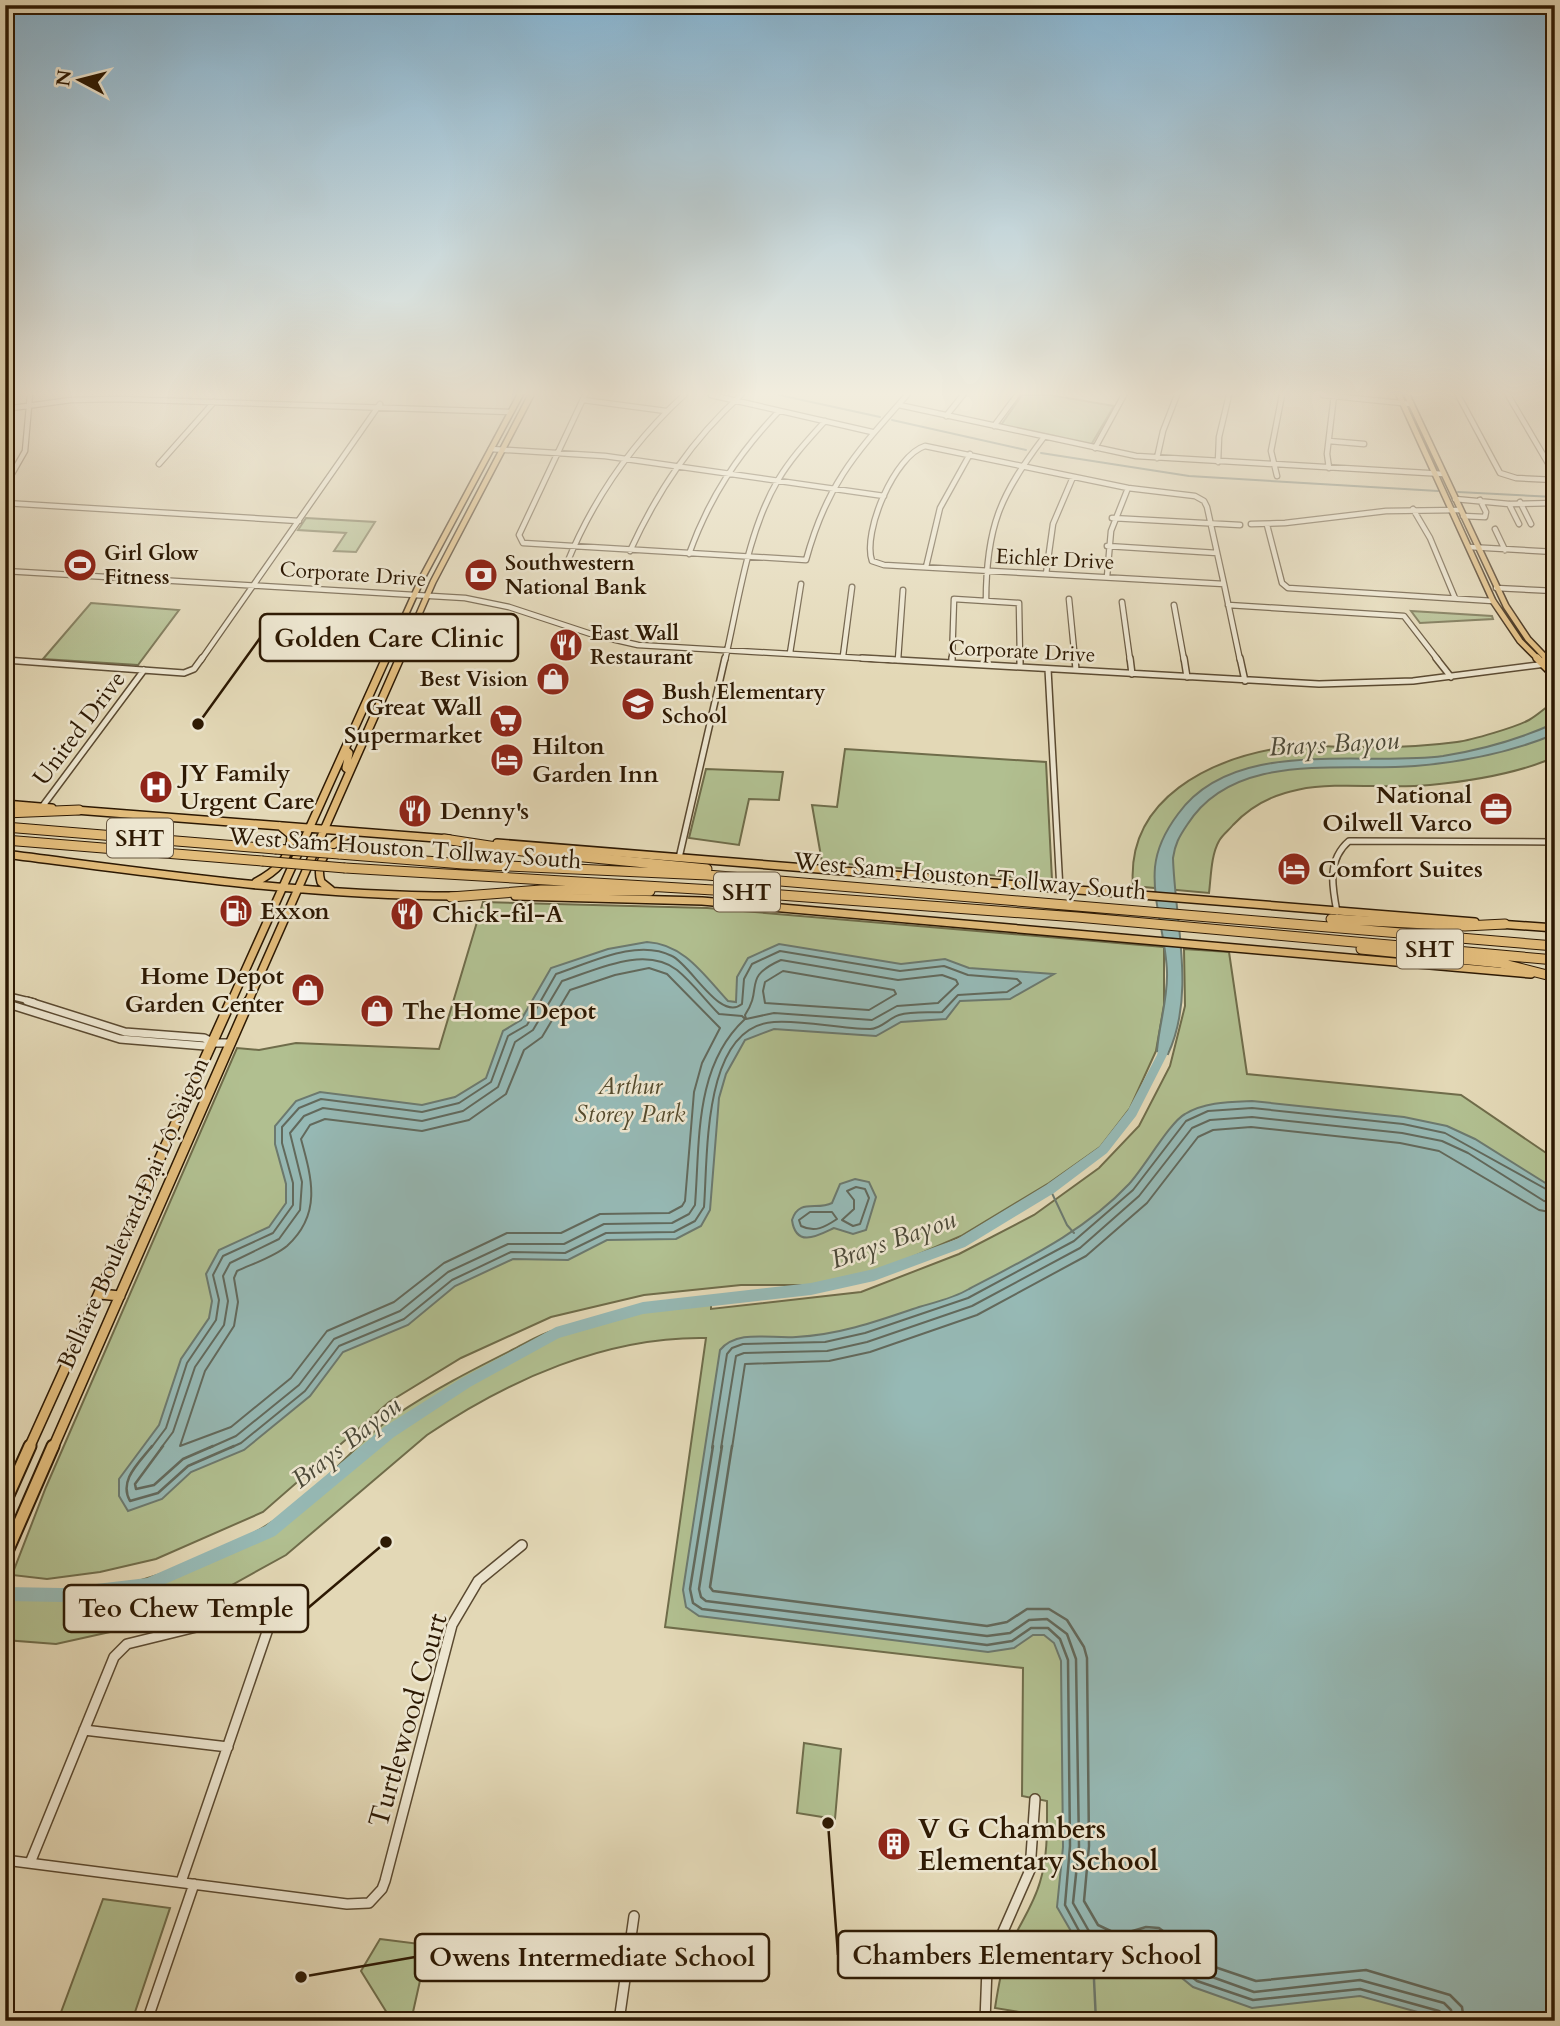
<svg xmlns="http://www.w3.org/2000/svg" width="1560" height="2026" font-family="Cardo,serif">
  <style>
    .green { fill: #b1bf90; stroke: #6f6c4a; stroke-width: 2 }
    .water { fill: #96b9b5; stroke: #6c796e; stroke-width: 2 }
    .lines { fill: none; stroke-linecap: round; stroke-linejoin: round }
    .shore-far1 { stroke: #62695c; stroke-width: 2 }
    .shore { stroke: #62695c; stroke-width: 2.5 }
    .stream-far1 { stroke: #6c796e; stroke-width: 2 }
    .stream { stroke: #6c796e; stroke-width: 2.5 }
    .river { fill: #96b9b5; fill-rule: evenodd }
    .minor-far3-casing { stroke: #5a4930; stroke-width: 7 }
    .minor-far2-casing { stroke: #5a4930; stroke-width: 8 }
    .minor-far1-casing { stroke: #5a4930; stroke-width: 10 }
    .minor-casing { stroke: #5a4930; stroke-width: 12 }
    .major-far3-casing { stroke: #2d1903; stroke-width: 8 }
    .major-far2-casing { stroke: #2d1903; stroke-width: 10 }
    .major-far1-casing { stroke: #2d1903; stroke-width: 12 }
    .major-casing { stroke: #2d1903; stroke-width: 15 }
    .highway-casing { stroke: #2d1903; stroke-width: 11 }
    .minor-far3 { stroke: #ede6d0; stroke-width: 4.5 }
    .minor-far2 { stroke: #ede6d0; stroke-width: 5 }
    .minor-far1 { stroke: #ede6d0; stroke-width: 7 }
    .minor { stroke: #ede6d0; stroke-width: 9 }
    .major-far3 { stroke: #e2bc7b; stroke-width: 5 }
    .major-far2 { stroke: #e2bc7b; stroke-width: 7 }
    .major-far1 { stroke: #e2bc7b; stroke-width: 9 }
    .major { stroke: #e2bc7b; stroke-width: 11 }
    .highway { stroke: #e2bc7b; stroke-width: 9 }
    .highway-bridge-casing { stroke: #2d1903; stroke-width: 11; stroke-linecap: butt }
    .highway-bridge { stroke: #e2bc7b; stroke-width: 9 }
    .labels { text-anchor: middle; stroke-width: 5; stroke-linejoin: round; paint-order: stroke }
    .far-poi-label { font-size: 21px; font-weight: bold; fill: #2d1903; stroke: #ede6d0; text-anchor: start }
    .far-street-label { font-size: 21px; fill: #2d1903; stroke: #ede6d0 }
    .shield { fill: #ede6d0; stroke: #675640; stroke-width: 2 }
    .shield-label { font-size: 23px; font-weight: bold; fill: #2d1903 }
    .poi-label { font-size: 24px; font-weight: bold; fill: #2d1903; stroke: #ede6d0; text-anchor: start }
    .street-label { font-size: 24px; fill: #2d1903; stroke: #ede6d0 }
    .park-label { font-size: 24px; font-style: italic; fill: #554b2d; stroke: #ede6d0 }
    .water-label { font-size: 26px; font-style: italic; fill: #4c4938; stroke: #ede6d0 }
    .near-street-label { font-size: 28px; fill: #2d1903; stroke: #ede6d0 }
    .near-poi-label { font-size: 28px; font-weight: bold; fill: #2d1903; stroke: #ede6d0; text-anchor: start }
    .leader { fill: none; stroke: #2d1903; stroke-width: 2.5 }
    .callout-dot { fill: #2d1903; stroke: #ede6d0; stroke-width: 2.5 }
    .callout { fill: #ede6d0; stroke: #2d1903; stroke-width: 2.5 }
    .callout-label { font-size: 26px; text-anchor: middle; font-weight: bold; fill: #2d1903 }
  </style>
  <rect width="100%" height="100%" fill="#e3d8b6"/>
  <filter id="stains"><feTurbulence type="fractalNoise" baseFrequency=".00286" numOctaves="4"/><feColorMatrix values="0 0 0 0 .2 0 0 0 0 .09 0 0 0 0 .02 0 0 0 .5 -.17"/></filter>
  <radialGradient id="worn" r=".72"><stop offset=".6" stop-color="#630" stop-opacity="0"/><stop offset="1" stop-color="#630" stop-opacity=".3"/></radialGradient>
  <path class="green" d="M1022 395H1050L1114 406 1091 445 1001 425Z
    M306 518 375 522 356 552 334 551 346 533 298 530Z
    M91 603 179 610 138 665 43 659Z
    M1411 611 1492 616 1493 619 1420 623Z
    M1555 701V757C1517 774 1471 781 1430 785 1362 792 1286 768 1233 825 1229 830 1222 835 1219 841 1211 855 1211 877 1209 893L1133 886C1126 798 1211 758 1286 747 1305 744 1326 747 1345 747 1382 748 1420 747 1457 742 1472 740 1516 727 1529 720 1538 715 1546 707 1555 701Z
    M845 749 1046 762 1052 880 822 862 812 805 837 807Z
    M706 769 783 772 779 800 749 799 739 845 689 838Z
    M483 902 707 908 1164 947V1005L1156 1051 1130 1108 1100 1147 1049 1183 961 1236 875 1273 811 1285H741L644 1295 551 1317 461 1358 389 1402 263 1512 156 1559 100 1572 47 1579 12 1575 46 1487 237 1048 259 1050 296 1043 439 1049Z
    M1184 949 1229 952 1247 1074 1461 1095 1555 1159V2021H1050L1049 2017 995 2008C998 1988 1001 1969 1008 1950 1018 1926 1033 1907 1040 1882 1048 1856 1047 1828 1047 1801L1022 1796 1023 1668 665 1627 706 1338C607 1336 508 1380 427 1435L286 1555 212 1596 119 1630 56 1644 5 1640V1595C94 1608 234 1557 302 1500 333 1474 362 1437 396 1415 433 1390 472 1370 512 1350 526 1343 540 1334 555 1330 607 1314 658 1305 711 1298V1309L861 1292 959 1254 1034 1215 1099 1168 1139 1126 1170 1066 1185 1006Z
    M804 1743 841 1749 835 1819 797 1813Z
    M103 1899 170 1908 132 2021H74L75 2017 60 2015Z
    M380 1939 428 1945 411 2021H392L361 1971Z"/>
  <path class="water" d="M1555 723V734C1510 753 1463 762 1415 766 1341 772 1234 750 1187 825 1179 837 1175 844 1173 858 1175 922 1196 994 1168 1054L1157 1051C1159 1024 1168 999 1167 972 1166 937 1152 902 1155 867 1157 847 1166 830 1178 814 1234 736 1361 767 1443 756 1480 750 1520 739 1555 723Z
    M647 942C684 944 704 975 728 1001L736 1002 737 977 748 958 779 944 901 964 945 959 969 968 1054 974 1010 999 960 1001 946 1019 901 1022 876 1036 774 1029 745 1040 726 1074 719 1098 710 1210 701 1226 676 1239 607 1240 568 1260 513 1259 455 1286 408 1325 343 1352 310 1396 244 1450 191 1472 162 1499 128 1511 119 1496V1479L159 1425 181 1359 209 1318 212 1301 206 1274 219 1250 269 1227 286 1203V1184L275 1144V1126L296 1101 320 1092 422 1105 455 1097 486 1078 503 1031 521 1020 551 968 608 949Z
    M1252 1101 1404 1117 1447 1126 1475 1139 1555 1189V2002L1542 2021H1450L1360 1996 1252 2008 1193 1987 1151 1953 1116 1963 1079 1945 1057 1907 1063 1847 1061 1661 1054 1643 1044 1635H1033L1014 1648 988 1652 699 1616 686 1607 683 1590 720 1350C738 1329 770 1339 796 1337 839 1335 878 1321 919 1307 936 1302 954 1298 969 1289 1026 1259 1084 1232 1129 1184 1144 1168 1170 1122 1185 1114 1205 1102 1229 1102 1252 1101Z
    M855 1179 869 1182 876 1197 866 1230 853 1234 834 1228C819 1235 796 1249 792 1220 799 1198 817 1211 832 1203L840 1184Z"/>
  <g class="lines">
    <path class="shore-far1" d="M781 960 898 980 942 975 956 980 958 984 938 1003 897 1006 872 1020 774 1013 746 1019 745 1015C764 987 741 978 781 960Z
      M649 968 667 974 720 1028 702 1063 694 1092 685 1201 682 1206 669 1213 600 1214 561 1233H507L444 1263 394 1302 327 1331 291 1378 231 1427 180 1446 205 1371 234 1326 238 1302 234 1278 237 1271C252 1264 274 1257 287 1246 322 1214 312 1179 301 1139L310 1125 325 1119 422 1131 469 1120 506 1094 524 1050 542 1037 570 990 615 975Z
      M783 971 894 990 896 994 869 1010 765 1003 763 991 765 982Z
      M856 1187 865 1189 869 1198 860 1224 853 1226 842 1220 854 1209V1200L847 1191Z
      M810 1212H832L837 1219C825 1227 815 1233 801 1226L799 1220Z
      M151 1448 166 1428 187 1363 216 1320 219 1300 213 1275 223 1256 273 1233 293 1205V1183L282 1143V1127L299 1108 321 1099 422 1112 459 1103 491 1082 508 1036 527 1025 556 974C590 963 637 938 672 956 691 965 720 1022 742 1004L744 979 752 964 780 951 900 971 944 966 968 975 1017 979 1021 983 1007 992 958 995 942 1012C929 1013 912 1011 899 1015 889 1018 881 1029 870 1029 838 1029 806 1020 774 1022 702 1026 708 1156 704 1207L695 1221 674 1232 606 1233 565 1253 511 1252 452 1280 404 1319 339 1346 305 1391 241 1443 230 1448
      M161 1448 173 1432 195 1367 224 1325 228 1301 223 1276 230 1263 279 1239 300 1210 302 1182 290 1133 304 1116 323 1108 422 1121 463 1111 498 1087 515 1042 533 1030 562 981C596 970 645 945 677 970 693 983 705 1000 719 1014L742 1016 745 1019C694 1066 700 1141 695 1205L689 1214 672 1223 604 1224 564 1244H508L448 1272 400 1311 334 1339 299 1385 236 1436 209 1448
      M712 1448 727 1354 732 1348 743 1344 825 1342 865 1333 968 1298 1074 1241 1133 1190 1186 1121 1208 1111 1252 1108 1403 1124 1445 1133 1555 1194
      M721 1448 736 1356 744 1353 827 1351 867 1342 972 1306 1080 1248 1139 1196 1192 1128 1210 1120 1252 1117 1402 1133 1442 1141 1468 1153 1544 1201 1555 1203
      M732 1448 745 1364 829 1361 870 1352 977 1315 1086 1256 1147 1203 1198 1137 1213 1130 1251 1127 1400 1143 1439 1151 1539 1210 1555 1213"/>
    <path class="shore" d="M152 1446C140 1462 118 1480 130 1501L158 1493 188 1466 234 1446
      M163 1446 135 1484 136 1489 154 1485 183 1459 213 1446
      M713 1446 690 1589 693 1603 702 1609 987 1645 1012 1641 1031 1628H1048L1060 1639 1068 1660 1070 1846 1065 1905 1084 1940 1117 1956 1153 1946 1197 1981 1253 2000 1360 1989 1439 2011 1444 2014 1445 2021
      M722 1446 699 1589 701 1597 706 1601 987 1636 1010 1633 1029 1620 1047 1619 1067 1634 1076 1659 1079 1846 1073 1903 1090 1933 1118 1946 1156 1938 1201 1973 1254 1992 1360 1980 1444 2003 1451 2010 1454 2021
      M732 1446 710 1587 713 1591 987 1626 1007 1622 1027 1609H1049L1067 1620 1084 1647 1087 1658 1089 1846 1084 1901 1098 1925 1119 1935 1146 1927 1159 1928 1206 1964 1256 1981 1366 1970 1450 1995 1462 2007 1464 2021"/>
    <path class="stream-far1" d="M779 395 880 417
      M892 420 1026 450
      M1041 453 1189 476 1438 491
      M1458 492 1555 497
      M1050 1189 1067 1225 1074 1233"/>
    <path class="stream" d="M1096 2021 1094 1980 1099 1952"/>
    <path class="river" d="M1166 1035 1170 1036 1171 1039 1167 1055 1136 1116 1107 1153 1054 1193 965 1247 874 1281 811 1295 643 1314 559 1338 470 1387 394 1437 275 1536 147 1592 62 1602 5 1601V1587L62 1588 147 1578 265 1526 384 1427 460 1379 556 1327 643 1302 811 1283 874 1269 957 1239 1046 1185 1099 1147 1128 1110 1157 1055 1162 1036Z"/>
    <defs>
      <path id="minor-far3" d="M585 395 519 535 523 543 806 560C827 483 856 453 907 395
        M711 395 872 432
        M1323 395 1411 404
        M1458 395 1500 473 1516 478 1555 480
        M1508 395 1555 475
        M583 400 666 411
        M899 405 1136 456 1444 474
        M5 409 71 400 118 399 511 412
        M946 416 963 395
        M994 426 1017 395
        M1329 441 1364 444
        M925 446 1128 488 1195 496 1204 501 1207 507 1224 584 884 565 872 561C862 532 895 455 925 446Z
        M1095 448 1124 395
        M491 449 605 456 884 496
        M1157 458 1163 431 1177 395
        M1218 462 1219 437 1229 395
        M159 464 214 402
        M1329 468 1327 454 1334 395
        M1277 476 1271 451 1282 395
        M5 486 25 451 30 395
        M1455 499 1509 504 1555 503
        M1520 502 1531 524
        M5 503 299 521
        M1509 504 1519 524
        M1413 509 1430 538 1455 598
        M1463 516 1485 517 1486 512 1480 500
        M1112 518 1240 525
        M1251 524 1285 523 1386 511 1460 510
        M1267 525 1282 583 1288 588 1493 601
        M1495 529 1505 550
        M1107 546 1217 553
        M1469 547 1555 552
        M630 551C658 490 692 440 741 395
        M689 554C709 498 738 454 779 411
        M567 563C594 497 632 443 684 395
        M926 567 940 508 970 454
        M5 571 465 598 509 607 594 635 638 645 893 660
        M1046 574 1053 524 1073 477
        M1107 577 1111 531 1128 488
        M1224 584 1240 660
        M1496 588 1555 591
        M1069 599 1075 660
        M986 601C986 527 1000 495 1044 437
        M1122 602 1130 660
        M1174 605 1184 660
        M1228 605 1404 616 1438 660
        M790 653 801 584
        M843 656 852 587
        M201 660 380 404
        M725 660C739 600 747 533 778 480 791 458 808 440 825 421
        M898 660 903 590
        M952 660 954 599 1019 603 1020 660"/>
      <path id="minor-far2" d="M862 658 1319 684 1413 681 1546 664
        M1020 658V667
        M1075 658 1076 670
        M1130 658 1132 674
        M1184 658 1187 677
        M1240 658 1245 681
        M1436 658 1451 677
        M5 660 184 673 194 669 202 658
        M952 663V658
        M1048 669 1060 890
        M42 807 144 670
        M679 858 725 658
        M1337 912C1332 886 1327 860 1349 841L1555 842
        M5 995 34 1002"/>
      <path id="minor-far1" d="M27 1001 125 1032 204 1038 214 1043H231
        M5 1003 120 1039 205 1046 212 1043"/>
      <path id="minor" d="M84 1730 228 1747
        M5 1860 347 1904 369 1903 382 1889 385 1881 452 1625 478 1581 522 1545
        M30 1863 114 1657 127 1644 237 1617 261 1619 268 1629 181 1882
        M147 2021 194 1884
        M619 2021 634 1916
        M985 2021 987 1968 1030 1870 1035 1799"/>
      <path id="major-far3" d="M1399 395 1493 601 1520 641 1539 660
        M1407 395 1506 606 1528 639 1548 660
        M385 660 422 578 520 395
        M399 660 433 582 531 395"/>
      <path id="major-far2" d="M1537 658 1555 676
        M1546 658 1555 667
        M346 750 349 753 346 768 350 771
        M5 804 52 808
        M75 810 449 839
        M497 843 1475 922
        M5 854C154 873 305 896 456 896
        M256 882C275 872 291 859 291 835L280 826
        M331 890 321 882C314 859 332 843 351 833
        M515 896 702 901 1531 974
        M1498 924 1555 928
        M231 1002 386 658
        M248 1002 400 658"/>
      <path id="major-far1" d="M100 1294 120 1296
        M29 1448 231 1001
        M53 1448 249 1001"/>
      <path id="major" d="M5 1502 30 1446
        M5 1556 53 1446"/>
      <path id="highway" d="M5 813 79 810
        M5 827 275 849
        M444 839 522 851 707 869
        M5 840 262 861
        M339 854 463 864 707 875 1555 946
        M345 868 713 890 1077 917 1555 960
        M451 897 541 890 650 891
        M1331 919 1465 926 1505 924
        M1361 949 1500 963 1555 977"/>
    </defs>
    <use href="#minor-far3" class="minor-far3-casing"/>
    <use href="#minor-far2" class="minor-far2-casing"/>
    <use href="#minor-far1" class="minor-far1-casing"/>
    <use href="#minor" class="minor-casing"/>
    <use href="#major-far3" class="major-far3-casing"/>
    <use href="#major-far2" class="major-far2-casing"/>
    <use href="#major-far1" class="major-far1-casing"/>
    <use href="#major" class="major-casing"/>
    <use href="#highway" class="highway-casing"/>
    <use href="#minor-far3" class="minor-far3"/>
    <use href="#minor-far2" class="minor-far2"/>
    <use href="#minor-far1" class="minor-far1"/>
    <use href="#minor" class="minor"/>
    <use href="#major-far3" class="major-far3"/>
    <use href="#major-far2" class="major-far2"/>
    <use href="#major-far1" class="major-far1"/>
    <use href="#major" class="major"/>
    <use href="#highway" class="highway"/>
    <defs>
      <path id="highway-bridge" d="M275 849 339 854
        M262 861 345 868"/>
    </defs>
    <use href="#highway-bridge" class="highway-bridge-casing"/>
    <use href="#highway-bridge" class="highway-bridge"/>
  </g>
  <linearGradient id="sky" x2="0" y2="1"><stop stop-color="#87b6d4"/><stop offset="0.58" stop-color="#f2edde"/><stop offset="1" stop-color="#f2edde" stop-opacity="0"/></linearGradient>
  <rect width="1560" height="679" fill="url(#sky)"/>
  <defs>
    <symbol id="stadium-disc" viewBox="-11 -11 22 22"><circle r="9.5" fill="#8f2418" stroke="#ede6d0"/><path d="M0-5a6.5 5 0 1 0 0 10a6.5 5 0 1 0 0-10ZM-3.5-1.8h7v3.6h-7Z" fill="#fff"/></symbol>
    <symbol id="bank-disc" viewBox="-11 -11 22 22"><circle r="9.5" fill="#8f2418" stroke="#ede6d0"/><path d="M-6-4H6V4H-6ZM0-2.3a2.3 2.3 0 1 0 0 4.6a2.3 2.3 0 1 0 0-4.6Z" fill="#fff"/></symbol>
    <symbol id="restaurant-disc" viewBox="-11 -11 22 22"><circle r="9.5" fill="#8f2418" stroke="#ede6d0"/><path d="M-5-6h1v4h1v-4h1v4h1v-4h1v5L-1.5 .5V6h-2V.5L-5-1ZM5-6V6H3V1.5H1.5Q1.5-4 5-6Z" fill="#fff"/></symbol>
    <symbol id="shop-disc" viewBox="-11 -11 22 22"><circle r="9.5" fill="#8f2418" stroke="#ede6d0"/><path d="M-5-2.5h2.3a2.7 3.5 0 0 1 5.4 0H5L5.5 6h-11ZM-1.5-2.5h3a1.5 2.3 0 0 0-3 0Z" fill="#fff"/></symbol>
    <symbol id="school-disc" viewBox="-11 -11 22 22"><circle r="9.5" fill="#8f2418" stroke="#ede6d0"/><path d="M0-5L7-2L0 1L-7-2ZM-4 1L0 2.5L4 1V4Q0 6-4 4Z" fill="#fff"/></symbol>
    <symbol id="supermarket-disc" viewBox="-11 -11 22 22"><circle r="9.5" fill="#8f2418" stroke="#ede6d0"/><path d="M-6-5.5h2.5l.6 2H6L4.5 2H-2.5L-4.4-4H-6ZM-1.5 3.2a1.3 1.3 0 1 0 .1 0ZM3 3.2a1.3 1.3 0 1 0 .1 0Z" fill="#fff"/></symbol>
    <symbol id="hotel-disc" viewBox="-11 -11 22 22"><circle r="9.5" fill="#8f2418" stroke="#ede6d0"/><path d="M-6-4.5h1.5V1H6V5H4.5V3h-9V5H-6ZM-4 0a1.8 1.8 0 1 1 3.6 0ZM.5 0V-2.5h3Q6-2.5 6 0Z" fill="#fff"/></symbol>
    <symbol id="hospital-disc" viewBox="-11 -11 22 22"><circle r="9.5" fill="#8f2418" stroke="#ede6d0"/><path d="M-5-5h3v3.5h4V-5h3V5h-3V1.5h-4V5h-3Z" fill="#fff"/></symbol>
    <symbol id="office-disc" viewBox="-11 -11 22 22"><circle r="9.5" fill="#8f2418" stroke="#ede6d0"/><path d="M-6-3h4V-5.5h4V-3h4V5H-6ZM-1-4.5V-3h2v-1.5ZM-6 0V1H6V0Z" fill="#fff"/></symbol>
    <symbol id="fuel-disc" viewBox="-11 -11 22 22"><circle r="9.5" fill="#8f2418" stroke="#ede6d0"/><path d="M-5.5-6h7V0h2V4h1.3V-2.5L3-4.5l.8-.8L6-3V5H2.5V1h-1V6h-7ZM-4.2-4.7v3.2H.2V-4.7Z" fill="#fff"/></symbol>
    <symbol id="building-disc" viewBox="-11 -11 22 22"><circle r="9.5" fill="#8f2418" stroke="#ede6d0"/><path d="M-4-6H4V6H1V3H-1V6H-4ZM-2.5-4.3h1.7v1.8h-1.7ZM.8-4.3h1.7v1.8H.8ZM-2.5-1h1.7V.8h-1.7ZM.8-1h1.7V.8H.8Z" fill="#fff"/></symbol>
  </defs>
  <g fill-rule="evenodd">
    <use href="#stadium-disc" x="61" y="546" width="38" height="38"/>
    <use href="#bank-disc" x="462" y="556" width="38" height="38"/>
    <use href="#restaurant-disc" x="547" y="626" width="38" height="38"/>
    <use href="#shop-disc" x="534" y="660" width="38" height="38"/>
    <use href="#school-disc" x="619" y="685" width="38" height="38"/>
    <use href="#supermarket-disc" x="487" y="702" width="38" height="38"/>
    <use href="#hotel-disc" x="488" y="741" width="38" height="38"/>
    <use href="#hospital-disc" x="137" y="768" width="38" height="38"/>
    <use href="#office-disc" x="1477" y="790" width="38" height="38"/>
    <use href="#restaurant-disc" x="396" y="792" width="38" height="38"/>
    <use href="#hotel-disc" x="1275" y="850" width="38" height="38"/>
    <use href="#fuel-disc" x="217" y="892" width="38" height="38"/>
    <use href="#restaurant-disc" x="388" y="895" width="38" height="38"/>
    <use href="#shop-disc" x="289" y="971" width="38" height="38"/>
    <use href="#shop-disc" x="358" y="992" width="38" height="38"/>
    <use href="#building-disc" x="875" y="1825" width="38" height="38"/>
  </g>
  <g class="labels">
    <g class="far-poi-label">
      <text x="104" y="560">Girl Glow<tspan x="104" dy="24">Fitness</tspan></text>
      <text x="505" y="570">Southwestern<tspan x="505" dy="24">National Bank</tspan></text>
      <text x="590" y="640">East Wall<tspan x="590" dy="24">Restaurant</tspan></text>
      <text x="528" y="686" text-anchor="end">Best Vision</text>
      <text x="662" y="699">Bush Elementary<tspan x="662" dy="24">School</tspan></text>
    </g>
    <g class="far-street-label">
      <text transform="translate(1055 559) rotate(3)" y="7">Eichler Drive</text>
      <text transform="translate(353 574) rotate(4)" y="7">Corporate Drive</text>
      <text transform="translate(1022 651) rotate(3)" y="7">Corporate Drive</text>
    </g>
    <g class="shield">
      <rect x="107" y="818.5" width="66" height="39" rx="5"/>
      <rect x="714" y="872.5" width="66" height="39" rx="5"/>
      <rect x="1397" y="929.5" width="66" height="39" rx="5"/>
    </g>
    <g class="shield-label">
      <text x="140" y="846">SHT</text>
      <text x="747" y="900">SHT</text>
      <text x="1430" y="957">SHT</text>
    </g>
    <g class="poi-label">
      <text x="482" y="715" text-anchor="end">Great Wall<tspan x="482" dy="28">Supermarket</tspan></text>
      <text x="532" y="754">Hilton<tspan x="532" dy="28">Garden Inn</tspan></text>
      <text x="180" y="781">JY Family<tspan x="180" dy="28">Urgent Care</tspan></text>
      <text x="1472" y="803" text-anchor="end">National<tspan x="1472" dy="28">Oilwell Varco</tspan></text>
      <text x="440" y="819">Denny's</text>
      <text x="1318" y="877">Comfort Suites</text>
      <text x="260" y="919">Exxon</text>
      <text x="432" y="922">Chick-fil-A</text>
      <text x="284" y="984" text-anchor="end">Home Depot<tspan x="284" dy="28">Garden Center</tspan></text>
      <text x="402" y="1019">The Home Depot</text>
    </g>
    <g class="street-label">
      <text transform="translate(79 728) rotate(-53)" y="8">United Drive</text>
      <text transform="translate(405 848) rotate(4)" y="8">West Sam Houston Tollway South</text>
      <text transform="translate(970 876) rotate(5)" y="8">West Sam Houston Tollway South</text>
      <text transform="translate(133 1213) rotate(-66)" y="8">Bellaire Boulevard;Đại Lộ Sàigòn</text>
    </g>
    <g class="park-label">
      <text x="630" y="1094">Arthur<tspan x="630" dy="28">Storey Park</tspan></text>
    </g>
    <g class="water-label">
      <text transform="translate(1334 743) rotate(-3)" y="9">Brays Bayou</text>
      <text transform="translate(893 1239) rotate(-19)" y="9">Brays Bayou</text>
      <text transform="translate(346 1442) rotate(-38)" y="9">Brays Bayou</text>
    </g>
    <g class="near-street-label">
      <text transform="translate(407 1720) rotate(-74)" y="10">Turtlewood Court</text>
    </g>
    <g class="near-poi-label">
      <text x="918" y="1838">V G Chambers<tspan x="918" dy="32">Elementary School</tspan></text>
    </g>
  </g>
  <path class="leader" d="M198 724L260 638M386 1542L308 1608M828 1823L838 1955M301 1977L415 1957"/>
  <g class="callout-dot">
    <circle cx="198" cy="724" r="7"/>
    <circle cx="386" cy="1542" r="7"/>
    <circle cx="828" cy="1823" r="7"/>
    <circle cx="301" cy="1977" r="7"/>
  </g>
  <g class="callout">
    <rect x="260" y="614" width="258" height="47" rx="7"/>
    <rect x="64" y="1585" width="244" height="47" rx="7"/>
    <rect x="838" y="1931" width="378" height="47" rx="7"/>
    <rect x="415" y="1934" width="354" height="47" rx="7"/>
  </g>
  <g class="callout-label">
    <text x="389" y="647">Golden Care Clinic</text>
    <text x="186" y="1617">Teo Chew Temple</text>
    <text x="1027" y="1964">Chambers Elementary School</text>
    <text x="592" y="1966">Owens Intermediate School</text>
  </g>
  <rect width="1560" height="2026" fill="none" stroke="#e3d8b6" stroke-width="28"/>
  <rect x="7" y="7" width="1546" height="2012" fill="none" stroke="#2d1903" stroke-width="3.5"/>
  <rect x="14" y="14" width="1532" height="1998" fill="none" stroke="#2d1903" stroke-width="2"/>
  <g transform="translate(80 80) rotate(277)" stroke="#ede6d0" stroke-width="5" paint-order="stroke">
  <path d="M0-5L12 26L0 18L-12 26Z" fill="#2d1903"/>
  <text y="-10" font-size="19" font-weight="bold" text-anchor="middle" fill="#2d1903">N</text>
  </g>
  <rect width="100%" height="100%" filter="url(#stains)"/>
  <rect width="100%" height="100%" fill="url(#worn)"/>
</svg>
